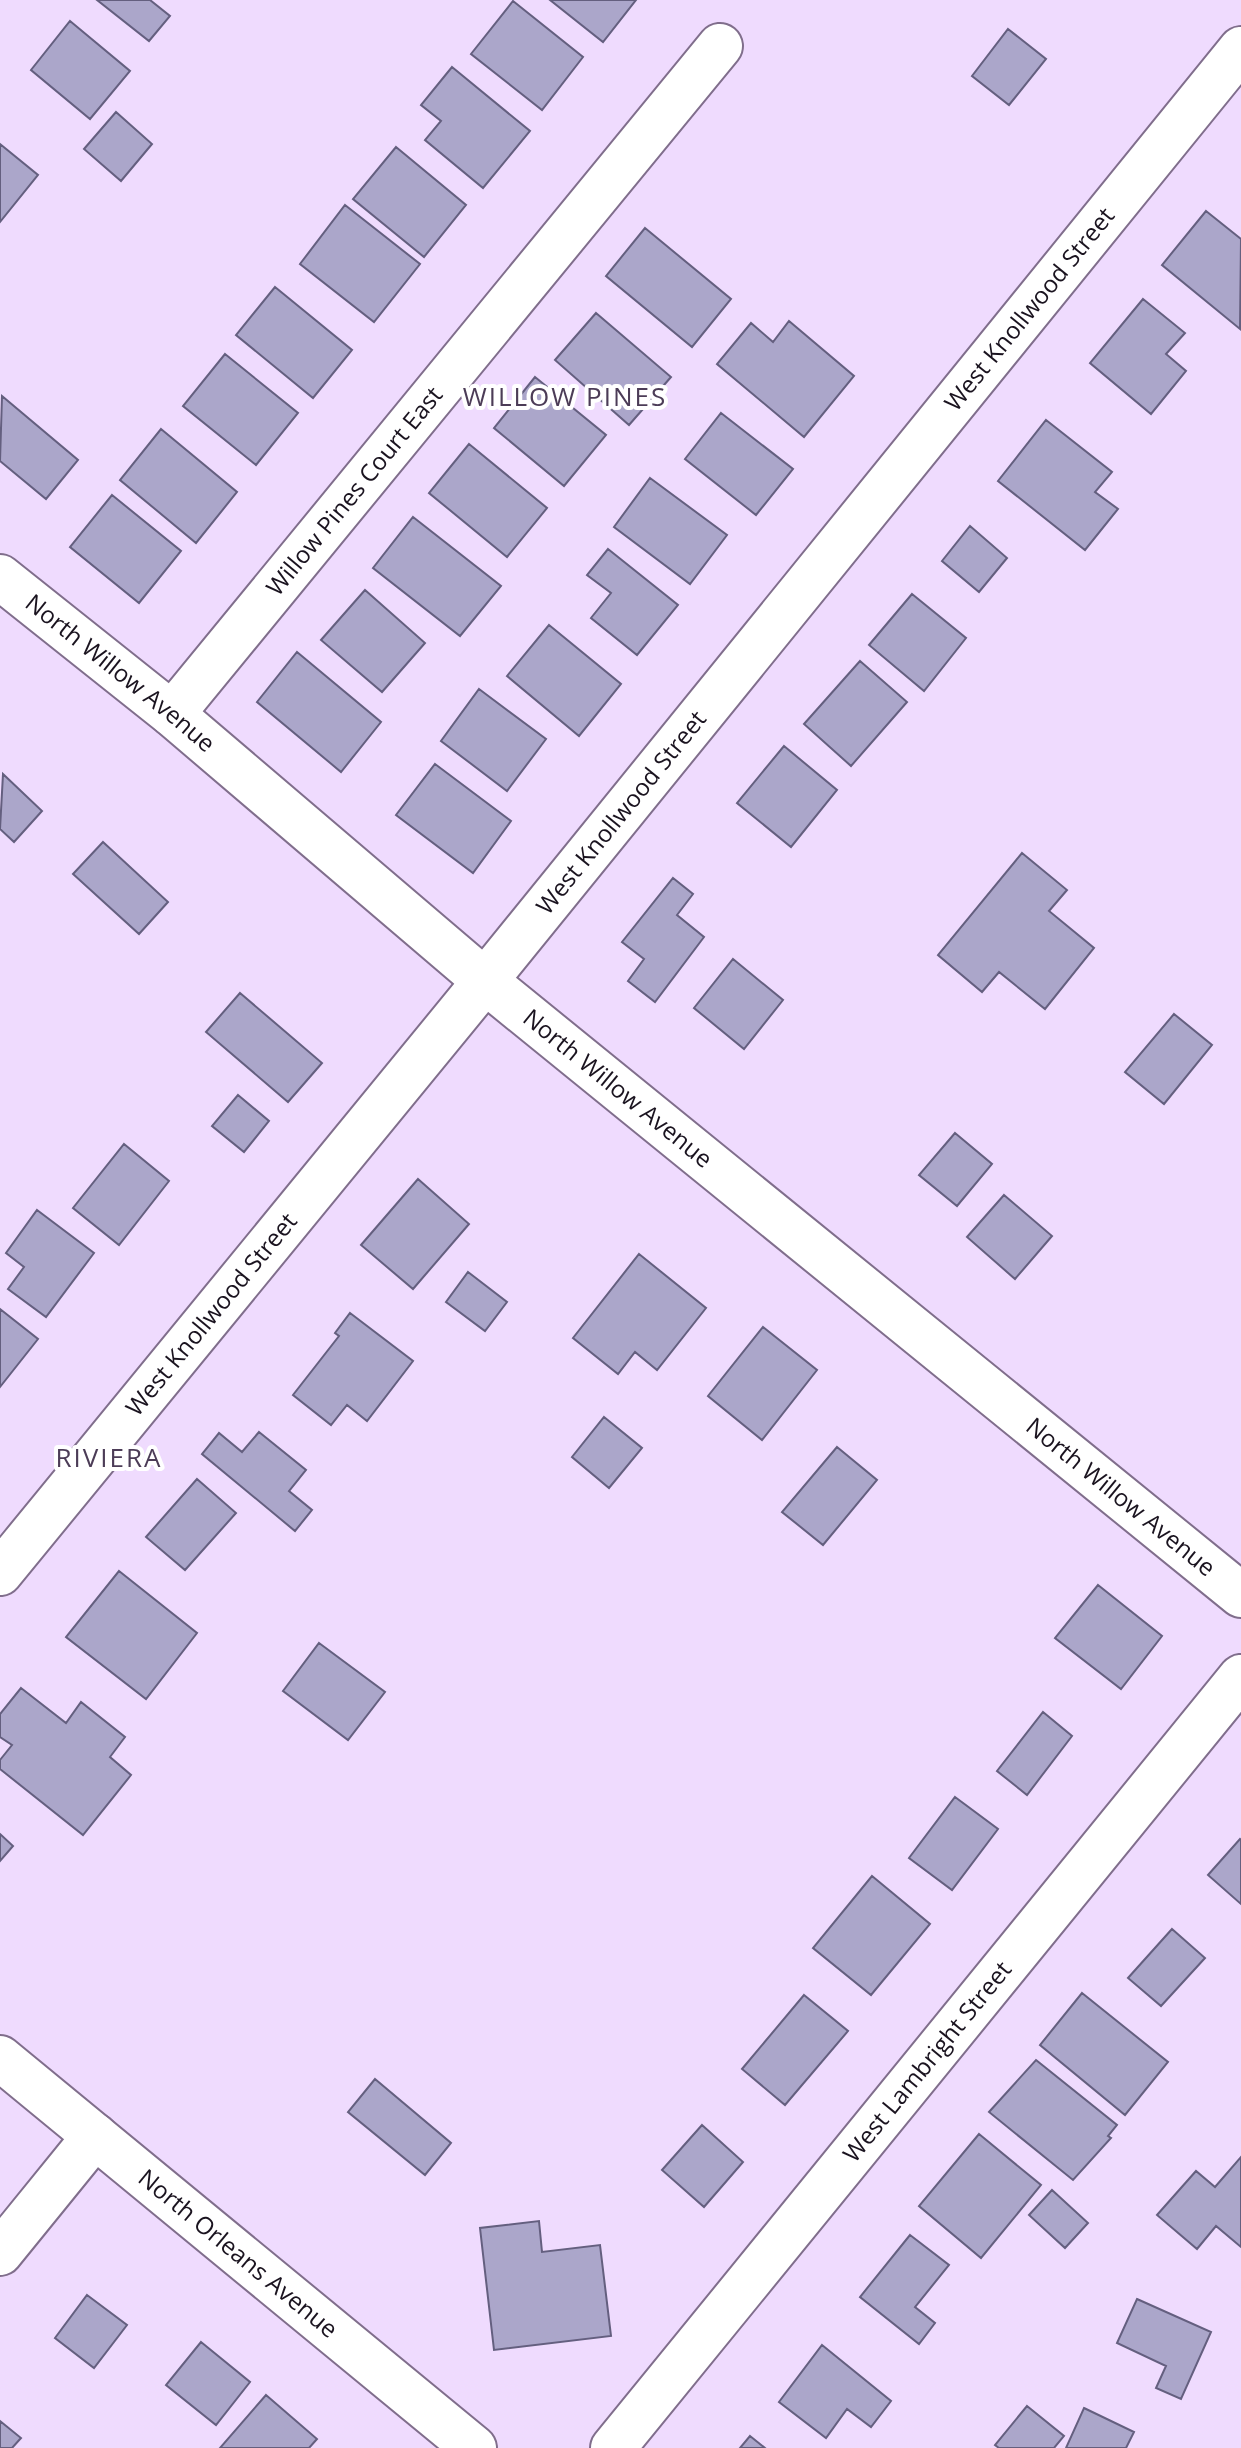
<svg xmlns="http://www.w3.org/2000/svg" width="1241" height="2448" font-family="'Open Sans',sans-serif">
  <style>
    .building { fill: #aba6ca; stroke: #645f7f; stroke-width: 2 }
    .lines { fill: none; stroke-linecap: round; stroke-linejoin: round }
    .minor-casing { stroke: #806e8c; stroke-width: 48 }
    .minor { stroke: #fff; stroke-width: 44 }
    .labels { text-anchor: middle; stroke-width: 8; stroke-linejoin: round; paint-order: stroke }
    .street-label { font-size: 24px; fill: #1a131f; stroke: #fff }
    .neighbourhood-label { font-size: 26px; letter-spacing: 2px; fill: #4c3c57; stroke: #fff }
  </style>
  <rect width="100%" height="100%" fill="#efdbfe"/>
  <path class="building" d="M97 0H150L170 16 149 41Z
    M550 0H636L603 42Z
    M513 1 583 57 542 110 471 54Z
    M70 21 130 71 90 119 31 70Z
    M1008 29 1046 59 1009 105 972 76Z
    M452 67 530 131 483 188 425 140 441 121 421 105Z
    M116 112 152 144 121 181 84 149Z
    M0 144 38 175 0 222Z
    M396 147 466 205 424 257 353 199Z
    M345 205 420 264 374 322 300 264Z
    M1206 211 1241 239 1240 329 1162 265Z
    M645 228 731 299 692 347 606 276Z
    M275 287 352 350 313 398 236 335Z
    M1143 299 1185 333 1166 354 1186 371 1151 414 1090 363Z
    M596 313 671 377 629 425 555 360Z
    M789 321 854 376 804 437 717 364 751 323 773 342Z
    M225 354 298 413 256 465 183 406Z
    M535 377 606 435 564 486 494 428Z
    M2 396 78 460 46 499 0 461Z
    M721 413 793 469 756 515 685 459Z
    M1046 420 1112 472 1095 492 1118 509 1085 550 998 481Z
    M161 429 237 492 196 543 120 480Z
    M469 444 547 508 507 557 429 493Z
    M650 478 727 535 690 584 614 527Z
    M112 495 181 551 139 603 70 547Z
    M413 517 501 586 460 636 373 568Z
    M970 526 1007 558 979 592 942 561Z
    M608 549 678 605 637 655 591 618 611 593 587 575Z
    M365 590 425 643 382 692 321 640Z
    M912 594 966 638 924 691 869 645Z
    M549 625 621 684 579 736 507 676Z
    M297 652 381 722 341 772 257 702Z
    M860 661 907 702 851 766 804 724Z
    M479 689 546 739 507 791 441 741Z
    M784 746 837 790 791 847 737 803Z
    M435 764 511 821 473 873 396 815Z
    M3 774 42 811 14 842 0 829Z
    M103 842 168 902 139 934 73 874Z
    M1022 853 1067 890 1049 911 1094 948 1045 1009 999 972 982 992 938 955Z
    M673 878 693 894 677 915 704 937 655 1002 628 981 644 959 622 942Z
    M733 959 783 1000 744 1049 694 1008Z
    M240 993 322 1063 288 1102 206 1032Z
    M1174 1014 1212 1045 1164 1104 1125 1072Z
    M238 1095 269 1121 244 1152 212 1126Z
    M955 1133 992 1164 957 1206 919 1175Z
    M124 1144 169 1181 119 1245 73 1208Z
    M418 1179 469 1224 413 1289 361 1245Z
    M1004 1195 1052 1236 1015 1279 967 1237Z
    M37 1210 94 1253 46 1317 8 1289 24 1267 6 1253Z
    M639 1254 706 1308 657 1370 635 1352 618 1374 573 1338Z
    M468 1272 507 1302 485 1331 446 1302Z
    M0 1309 38 1339 0 1387Z
    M350 1313 413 1361 367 1421 347 1405 331 1425 293 1395 339 1336 335 1333Z
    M763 1327 817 1370 762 1440 708 1396Z
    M604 1417 642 1448 609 1488 572 1457Z
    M259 1432 306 1470 289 1491 312 1510 295 1531 202 1454 219 1433 242 1452Z
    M837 1447 877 1480 823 1545 782 1512Z
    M197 1479 236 1513 185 1570 146 1537Z
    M119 1571 197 1633 146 1699 66 1637Z
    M1098 1585 1162 1636 1121 1689 1055 1638Z
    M319 1643 385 1692 348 1740 283 1691Z
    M21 1688 66 1723 81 1702 125 1737 110 1757 131 1775 83 1835 0 1769V1760L12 1745 0 1737V1714Z
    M1043 1712 1072 1736 1027 1795 997 1771Z
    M955 1797 998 1829 952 1890 909 1858Z
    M0 1834 13 1846 0 1861Z
    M1240 1839 1241 1840V1904L1208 1875Z
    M872 1876 930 1924 871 1995 813 1948Z
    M1172 1929 1205 1958 1161 2006 1128 1978Z
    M1082 1993 1168 2062 1125 2115 1040 2045Z
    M804 1995 848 2031 785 2105 742 2069Z
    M1036 2060 1117 2125 1108 2136 1111 2138 1073 2180 989 2112Z
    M375 2079 451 2143 425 2175 348 2112Z
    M702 2125 743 2162 704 2207 662 2170Z
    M979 2134 1041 2185 981 2258 919 2206Z
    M1241 2157V2247L1216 2226 1197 2249 1157 2215 1196 2171 1215 2187Z
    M1052 2190 1088 2223 1065 2248 1029 2215Z
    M539 2221 542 2252 600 2245 611 2336 494 2350 480 2228Z
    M910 2235 949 2265 915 2307 935 2323 919 2344 860 2297Z
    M87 2295 127 2325 94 2368 55 2338Z
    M1137 2299 1211 2332 1181 2399 1156 2388 1166 2366 1117 2343Z
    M201 2342 250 2382 216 2425 166 2385Z
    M822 2345 891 2401 871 2427 847 2409 826 2438 779 2402Z
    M266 2395 317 2439 309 2448H220Z
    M1027 2406 1064 2436 1054 2448H999L995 2445Z
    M1084 2408 1134 2432 1126 2448H1066Z
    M0 2421 21 2438 12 2448H0Z
    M750 2436 765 2448H740Z"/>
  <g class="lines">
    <defs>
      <g id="minor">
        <path id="s1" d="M0 577 172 714 485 981 1241 1595"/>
        <path id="s2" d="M172 714 720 46"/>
        <path id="s3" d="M0 1573 485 981 1241 49"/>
        <path id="s4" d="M0 2058 474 2448"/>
        <path d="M0 2253 95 2136"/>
        <path id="s5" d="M613 2448 1241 1677"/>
      </g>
    </defs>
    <use href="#minor" class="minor-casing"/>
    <use href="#minor" class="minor"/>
  </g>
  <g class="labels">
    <g class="street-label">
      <text dy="8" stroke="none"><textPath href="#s3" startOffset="1630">West Knollwood Street</textPath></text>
      <text dy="8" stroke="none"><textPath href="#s2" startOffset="288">Willow Pines Court East</textPath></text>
      <text dy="8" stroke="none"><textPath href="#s1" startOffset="154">North Willow Avenue</textPath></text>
      <text dy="8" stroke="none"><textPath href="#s3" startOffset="982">West Knollwood Street</textPath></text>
      <text dy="8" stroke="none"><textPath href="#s1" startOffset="802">North Willow Avenue</textPath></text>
      <text dy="8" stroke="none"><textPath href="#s3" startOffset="334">West Knollwood Street</textPath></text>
      <text dy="8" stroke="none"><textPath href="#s1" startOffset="1450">North Willow Avenue</textPath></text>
      <text dy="8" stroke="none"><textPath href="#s5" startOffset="498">West Lambright Street</textPath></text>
      <text dy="8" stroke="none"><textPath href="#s4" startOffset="308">North Orleans Avenue</textPath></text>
    </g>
    <g class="neighbourhood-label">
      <text x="565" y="406">WILLOW PINES</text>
      <text x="109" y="1467">RIVIERA</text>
    </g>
  </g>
</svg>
